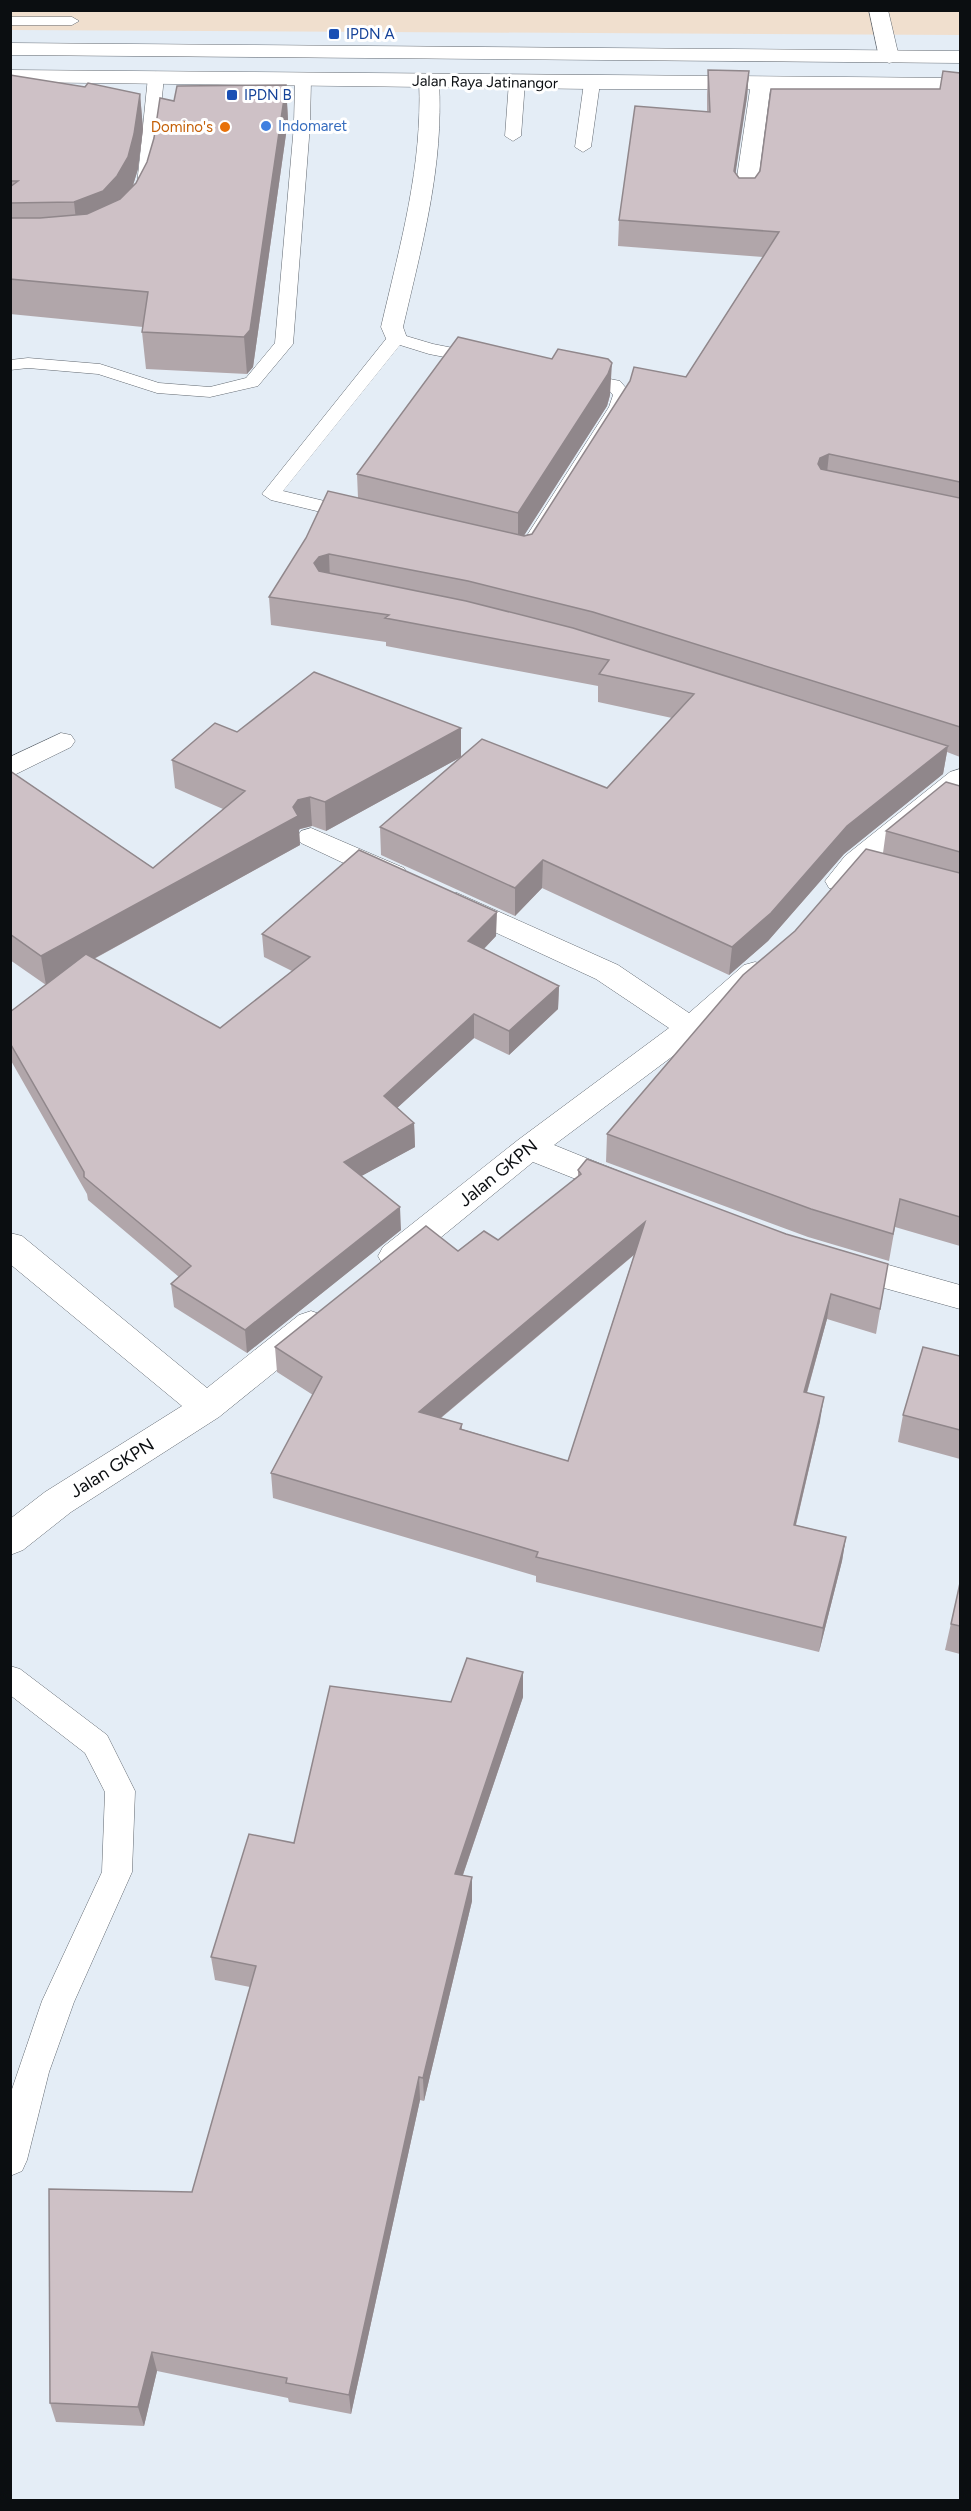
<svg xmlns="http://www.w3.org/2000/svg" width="971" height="2511" font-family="Figtree,sans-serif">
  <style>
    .education { fill: #f0dfce }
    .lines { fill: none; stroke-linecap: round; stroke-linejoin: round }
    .lane-casing { stroke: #626971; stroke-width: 1 }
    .street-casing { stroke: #626971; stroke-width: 1 }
    .highway-casing { stroke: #626971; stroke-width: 1 }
    .lane { fill: #fff; fill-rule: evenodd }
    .street { fill: #fff; fill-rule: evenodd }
    .highway { fill: #fff; fill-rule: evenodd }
    .wall { fill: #b1a6aa; fill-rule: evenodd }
    .shaded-wall { fill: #90878b }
    .building { fill: #cec1c6; stroke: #90878b; stroke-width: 1.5; fill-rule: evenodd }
    .transit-dot { fill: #1a4fb4; stroke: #fff; stroke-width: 2 }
    .shop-dot { fill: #3f7fe0; stroke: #fff; stroke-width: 2 }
    .food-dot { fill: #e8710a; stroke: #fff; stroke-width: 2 }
    .labels { text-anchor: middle; stroke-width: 6; stroke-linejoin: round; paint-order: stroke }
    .far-transit-label { font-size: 15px; fill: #164399; stroke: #fff; text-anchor: start }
    .far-street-label { font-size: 15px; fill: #0b0e11; stroke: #fff }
    .far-shop-label { font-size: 15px; fill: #366cbe; stroke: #fff; text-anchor: start }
    .far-food-label { font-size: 15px; fill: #c56008; stroke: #fff; text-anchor: end }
    .street-label { font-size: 18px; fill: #0b0e11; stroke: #fff }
  </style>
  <rect width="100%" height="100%" fill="#e4edf6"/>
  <path class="education" d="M11 10 960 11V35L11 30Z"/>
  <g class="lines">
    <defs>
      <path id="lane" d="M10 17H72L79 21 72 25H10Z
        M156 72 164 77 153 185 145 190 137 185 148 77Z
        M303 75 311 80 310 125 293 344 258 386 210 397 157 393 98 374 28 368 10 370V360L28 358 100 364 159 383 210 387 246 378 275 343 294 125 295 80Z
        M517 77 525 82 521 136 513 141 505 136 509 82Z
        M592 78 600 83 591 147 583 152 575 147 584 83Z
        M396 333 433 344 620 381 631 394 627 407 531 559 524 561 271 500 262 494 390 334ZM400 345 429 354 608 389 613 395 609 407 519 548 283 491Z
        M10 1666 20 1669 107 1735 135 1791 132 1872 74 2002 49 2072 27 2160 22 2171 10 2176V2095L42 2001 102 1872 105 1792 85 1753 10 1695Z"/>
      <path id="street" d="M869 10H888L899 57 896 61 889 63 879 57Z
        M429 75 436 77 439 81C444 166 422 245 403 327L407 338 404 343H388L381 327C400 245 423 166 419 81L422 77Z
        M761 77 768 79 771 83 756 197 753 202H737L734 197 751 83 754 79Z
        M61 733 71 735 75 741 71 747 10 777V757Z
        M960 769V792L865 870 849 888 839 890 829 888 825 881 845 856 950 772Z
        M311 828 404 868 408 875 404 882 394 884 384 882 301 843 297 837 301 831Z
        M457 893 618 965 689 1013 744 965 755 962 766 965 770 972 766 979 701 1035 554 1145 633 1177 638 1185 633 1193 622 1197 611 1193 533 1162 407 1265 395 1268 383 1265 378 1256 383 1247 518 1140 669 1028 596 979 447 910 442 903 447 896Z
        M10 1233 22 1236 207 1388 299 1315 311 1311 323 1315 328 1324 323 1333 219 1417 71 1512 23 1550 10 1555V1519L45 1492 182 1406 10 1264Z
        M842 1252 960 1285V1309L830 1273 825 1264 830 1255Z"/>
      <path id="highway" d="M10 43 960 51V63L10 55Z
        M10 70 960 78V90L592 89 10 82Z"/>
    </defs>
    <use href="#lane" class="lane-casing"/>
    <use href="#street" class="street-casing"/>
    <use href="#highway" class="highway-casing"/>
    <use href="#lane" class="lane"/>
    <use href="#street" class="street"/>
    <use href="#highway" class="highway"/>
  </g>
  <path class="wall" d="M708 70 749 71 747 97 735 173 739 178H755L940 89 960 73V757L947 752 943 774 844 854 768 941 729 975 542 888 515 916 381 855 380 827 607 788 672 718 598 702V686L386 646V642L271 625 269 597 358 498 357 474 610 395 607 406 524 535 532 534 686 377 763 257 618 246 619 220 707 112V95Z
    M10 75 85 87 140 94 143 129 138 169 133 185 136 183 147 162 174 101 286 85 288 120 253 367 247 374 146 369 142 332 143 327 10 314Z
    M461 728V757L326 831 312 826 300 829 299 830 300 845 94 959 220 1028 292 971 264 957 262 934 496 936 484 949 559 986 558 1009 509 1055 474 1038 397 1108 414 1123 415 1147 361 1176 401 1230 247 1353 174 1307 171 1284 179 1277 88 1200 87 1194 10 1059V1012L46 985 10 960V771L153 868 223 809 175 788 172 760 237 732Z
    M960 786V1246L895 1227 889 1261 808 1237 606 1162 607 1134 883 853 886 831Z
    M578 1170 786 1234 888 1264 876 1334 827 1319 807 1393 820 1421 796 1525 846 1537 842 1561 819 1652 536 1582V1576L273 1498 271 1473 313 1395 277 1372 275 1347 458 1251 498 1240 578 1177ZM634 1255 568 1461 462 1429V1424L441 1418Z
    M960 1356V1459L898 1442 903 1415Z
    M960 1583V1654L945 1650Z
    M523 1697 463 1875 472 1901 424 2101 420 2100 351 2414 289 2402 288 2398 157 2371 144 2426 56 2422 50 2403 192 2192 250 1987 215 1980 211 1957 294 1843 451 1702Z"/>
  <path class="shaded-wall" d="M749 71 747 97 732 197 734 171Z
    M286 85 288 120 253 367 247 374 244 337Z
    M140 94 143 129 138 169 131 192 78 238 74 202Z
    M612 363 610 395 607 406 518 545V513Z
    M829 454 826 482 818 464 820 458Z
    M329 554 330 582 320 585 314 563 319 557Z
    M461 728V757L326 831 325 802Z
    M948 746 943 774 844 854 768 941 729 975 732 947 847 826Z
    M310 797 312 826 300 829 299 830 300 845 46 985 41 956 293 807 298 800Z
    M543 860 542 888 515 916V888Z
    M497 912 496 936 468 965V941Z
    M559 986 558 1009 509 1055V1031Z
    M474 1014V1038L385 1119 384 1096Z
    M414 1123 415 1147 345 1185 344 1162Z
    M400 1207 401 1230 247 1353 245 1330Z
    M645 1222 643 1247 419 1436V1412Z
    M831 1294 827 1319 800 1417 804 1392Z
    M824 1397 820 1421 790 1549 794 1525Z
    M846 1537 842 1561 819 1652 823 1628Z
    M523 1672V1697L455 1898V1874Z
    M472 1877V1901L424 2101 423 2078Z
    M419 2077 420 2100 351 2414 349 2395Z
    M152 2352 157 2371 144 2426 138 2407Z"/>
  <path class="building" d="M708 70 749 71 734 171 739 178H755L760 171 771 89H940L943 71 960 73V482L829 454 820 458 818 464 821 469 960 498V727L593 612 468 581 329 554 319 557 314 563 319 571 466 601 573 628 948 746 847 826 771 913 732 947 543 860 515 888 380 827 482 739 607 788 694 694 599 674 609 660 385 618 389 615 269 597 306 538 328 491 524 536 532 534 630 381 634 367 686 377 779 232 619 220 635 106 710 112Z
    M10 75 85 87 88 83 140 94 134 134 128 157 117 176 103 191 74 202 10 203V187L18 181H10Z
    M286 85 250 330 244 337 142 332 148 292 10 279V218H40L87 214 120 199 136 183 147 162 154 138 160 98 174 101 177 86Z
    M458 337 552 359 558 349 608 359 612 363 608 374 518 513 357 474Z
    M314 672 461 728 325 802 310 797 298 800 293 807 298 816 41 956 10 934V771L153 868 245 791 172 760 215 723 237 732Z
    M946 782 960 786V852L886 831Z
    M866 849 960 873V1217L900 1199 893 1234 811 1209 607 1134 743 975 795 931Z
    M359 850 497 912 468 941 559 986 509 1031 474 1014 384 1096 414 1123 344 1162 400 1207 245 1330 171 1284 191 1266 84 1177V1172L10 1043V1012L86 954 220 1028 310 957 262 934Z
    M587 1159 786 1234 888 1264 880 1309 831 1294 804 1392 824 1397 794 1525 846 1537 823 1628 536 1557 538 1552 271 1473 322 1377 275 1347 426 1226 458 1251 484 1231 498 1240 581 1174 578 1170ZM645 1222 568 1461 460 1429 462 1424 419 1412Z
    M923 1347 960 1356V1430L903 1415Z
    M960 1583V1626L951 1624Z
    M467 1658 523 1672 455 1874 472 1877 423 2078 419 2077 349 2395 286 2383 287 2378 152 2352 138 2407 50 2403 49 2189 192 2192 256 1966 211 1957 249 1834 294 1843 330 1686 451 1702Z"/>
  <g class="transit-dot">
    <rect x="328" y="28" width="12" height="12" rx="3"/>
    <rect x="226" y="89" width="12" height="12" rx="3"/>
  </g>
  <circle class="shop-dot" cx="266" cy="126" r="6"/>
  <circle class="food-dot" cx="225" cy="127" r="6"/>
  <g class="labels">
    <g class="far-transit-label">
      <text x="346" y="39">IPDN A</text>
      <text x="244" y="100">IPDN B</text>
    </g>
    <g class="far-street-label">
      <text transform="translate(485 82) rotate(1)" y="5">Jalan Raya Jatinangor</text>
    </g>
    <g class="far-shop-label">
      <text x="278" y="131">Indomaret</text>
    </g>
    <g class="far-food-label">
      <text x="213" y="132">Domino's</text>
    </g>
    <g class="street-label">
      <text transform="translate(498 1173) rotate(-39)" y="6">Jalan GKPN</text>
      <text transform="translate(112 1468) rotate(-32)" y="6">Jalan GKPN</text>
    </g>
  </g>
  <rect width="971" height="2511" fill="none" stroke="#0b0e11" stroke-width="24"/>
</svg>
